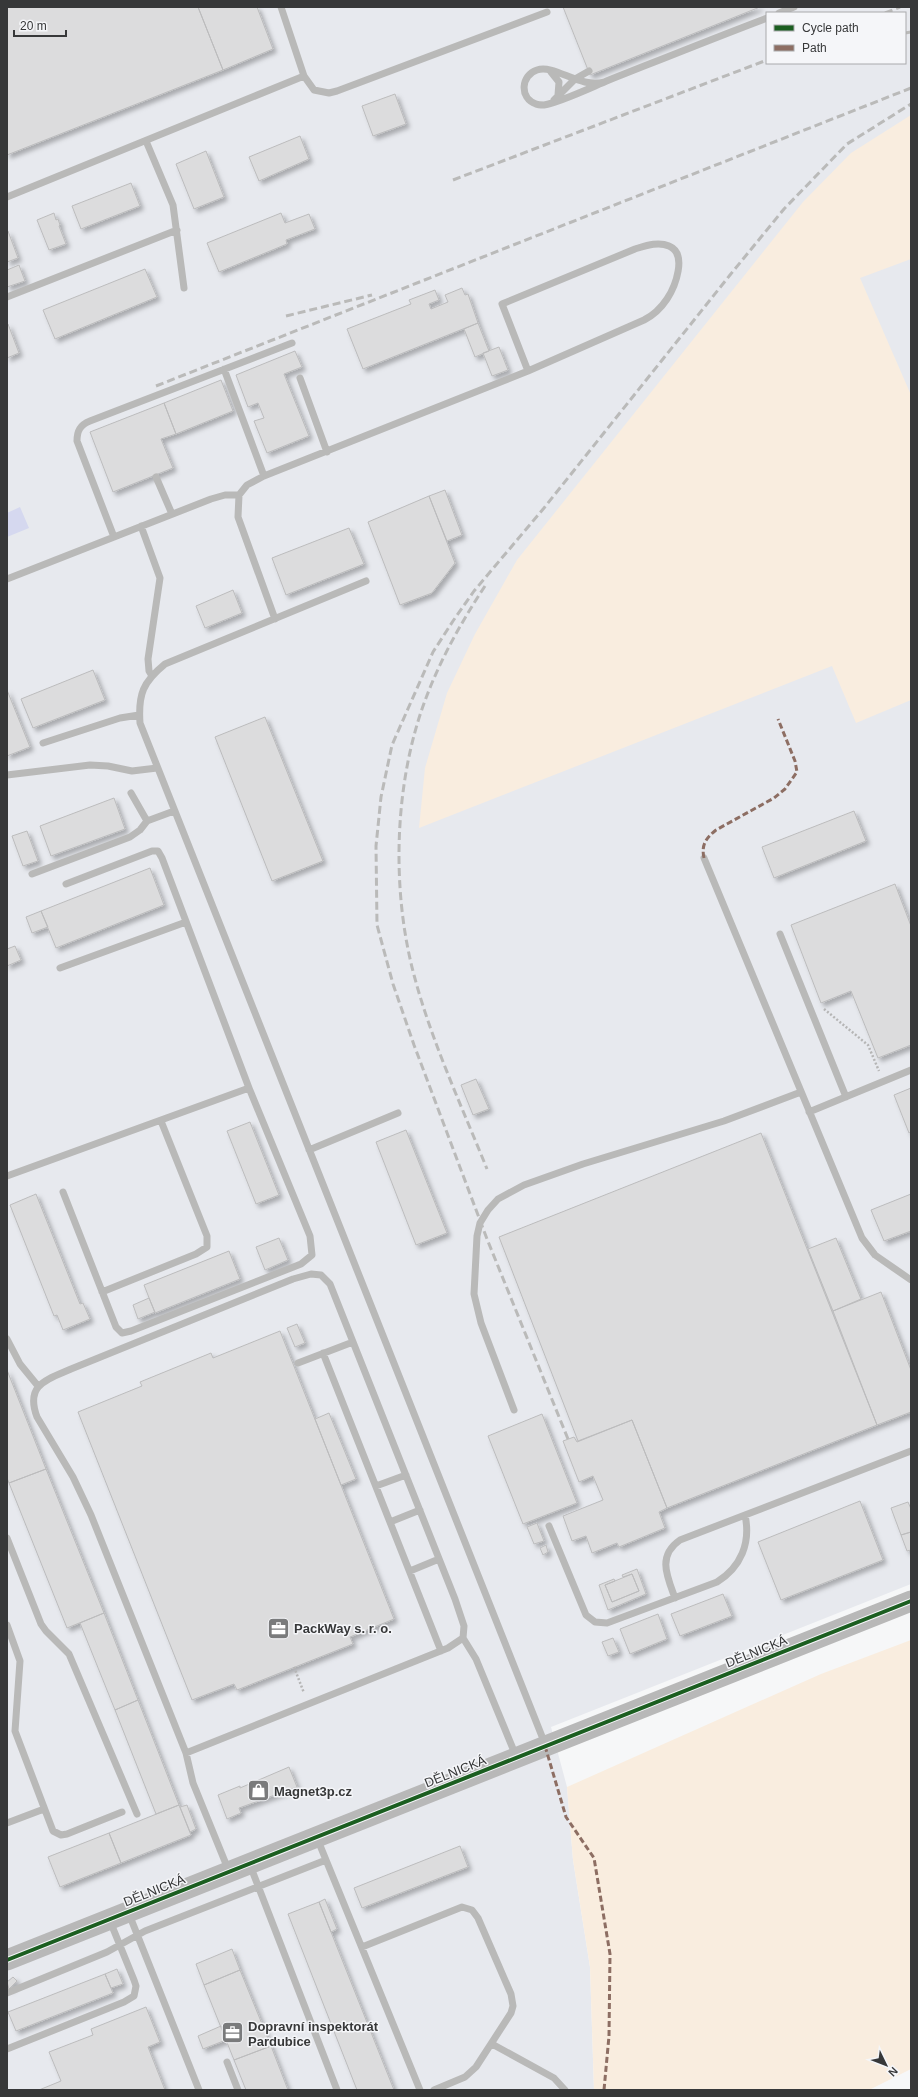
<svg xmlns="http://www.w3.org/2000/svg" width="918" height="2097" font-family="Helvetica,sans-serif">
  <style>
    .built { fill: #e7e9ee; fill-rule: evenodd }
    .green { fill: #f9eddf }
    .water { fill: #d5d8ef }
    .building { fill: #dcdcdd; stroke: #bcbcbd; filter: url(#shadow) }
    .lines { fill: none; stroke-linecap: round; stroke-linejoin: round }
    .path { stroke: #b5b5b5; stroke-width: 2.5; stroke-dasharray: 2 2; stroke-linecap: butt }
    .lane { stroke: #b9b9b8; stroke-width: 7 }
    .secondary { stroke: #b8b8b8; stroke-width: 21 }
    .rail { stroke: #babab9; stroke-width: 3; stroke-dasharray: 8 4; stroke-linecap: butt }
    .quiet { stroke: #8d6e63; stroke-width: 3; stroke-dasharray: 6 3; stroke-linecap: butt }
    .cycleway-casing { stroke: #f5f6f9; stroke-width: 6 }
    .cycleway { stroke: #1b5e20; stroke-width: 4 }
    .labels { text-anchor: middle; stroke-width: 3; stroke-linejoin: round; paint-order: stroke }
    .poi-label { font-size: 13px; font-weight: bold; fill: #373839; stroke: #f5f6f9; text-anchor: start }
    .street-label { font-size: 13px; fill: #373839; stroke: #f5f6f9 }
  </style>
  <defs>
    <filter id="shadow"><feDropShadow dx="3.5" dy="3.5" stdDeviation="2" flood-color="#0004"/></filter>
  </defs>
  <rect width="100%" height="100%" fill="#f6f7f8"/>
  <path class="built" d="M7 7H911V1584L551 1727 567 1787 573 1860 590 1967 594 2090H7ZM767 13H905V63H767Z"/>
  <path class="green" d="M911 115V259L860 278 911 395V700L856 723 832 666 419 828 425 768 447 693 475 634 517 560 803 202 851 153Z
    M911 1640V2069L869 2090H594L590 1967 573 1860 567 1787 821 1674Z"/>
  <path class="water" d="M20 507 29 528 7 537V513Z"/>
  <path class="building" d="M7 7H198L223 70 7 155Z
    M198 7H257L273 49 223 70Z
    M563 7H760L590 75Z
    M395 94 406 124 373 136 362 106Z
    M300 136 309 159 259 181 249 157Z
    M206 151 224 197 194 209 176 164Z
    M131 183 140 206 81 229 72 206Z
    M54 213 56 220 58 219 60 225 59 226 66 244 49 250 37 220Z
    M281 213 285 223 309 214 315 229 286 240 287 244 219 272 207 243Z
    M8 231 18 258 7 262V232Z
    M19 265 25 281 7 287V270Z
    M145 269 157 297 55 339 43 310Z
    M462 288 465 295 468 294 478 323 363 369 347 329 411 304 409 300 435 290 439 300 429 304 431 309 448 302 445 295Z
    M478 323 489 351 475 357 464 329Z
    M8 324 19 353 7 358V325Z
    M499 347 508 370 492 376 483 353Z
    M295 351 302 367 284 374 309 436 267 453 254 421 264 418 258 403 248 407 236 375Z
    M221 380 233 411 176 434 164 403Z
    M164 403 176 434 161 439 173 468 113 492 90 432Z
    M445 490 462 535 447 541 429 496Z
    M429 496 455 563 432 593 400 605 368 522Z
    M349 528 364 564 286 595 272 558Z
    M233 590 242 613 205 628 196 606Z
    M93 670 105 700 33 728 21 699Z
    M7 690 30 747 7 756Z
    M265 717 323 861 272 881 215 737Z
    M114 798 125 829 51 856 40 826Z
    M854 811 866 841 774 878 762 847Z
    M27 831 38 861 23 866 12 836Z
    M150 868 164 905 56 948 41 911Z
    M895 884 911 926V1045L878 1058 851 991 821 1003 791 925Z
    M41 911 48 927 32 933 26 917Z
    M15 946 21 960 7 966V949Z
    M476 1079 489 1109 473 1115 461 1085Z
    M911 1088V1132L909 1133 894 1095Z
    M250 1122 279 1195 256 1204 227 1131Z
    M406 1130 447 1233 416 1245 376 1142Z
    M761 1133 877 1425 667 1508 632 1420 578 1441 499 1237Z
    M36 1194 80 1304 83 1303 90 1319 63 1330 57 1315 54 1316 10 1205Z
    M911 1194V1231L884 1241 871 1210Z
    M279 1238 288 1260 265 1270 256 1247Z
    M836 1238 861 1299 833 1311 808 1249Z
    M229 1251 240 1279 155 1313 144 1285Z
    M881 1292 911 1370V1412L877 1425 833 1311Z
    M149 1298 155 1312 138 1319 133 1305Z
    M297 1324 305 1343 295 1347 287 1328Z
    M280 1331 394 1619 350 1637 353 1644 237 1690 234 1684 192 1700 78 1412 142 1386 140 1382 211 1353 213 1358Z
    M7 1370 46 1469 9 1483 7 1478Z
    M329 1413 356 1479 341 1485 315 1419Z
    M542 1414 577 1503 523 1524 488 1436Z
    M632 1420 667 1508 659 1512 665 1528 619 1547 617 1543 592 1553 586 1536 572 1541 563 1516 603 1500 593 1476 579 1482 563 1441 574 1437 577 1442Z
    M46 1469 104 1613 67 1628 9 1483Z
    M860 1501 883 1560 781 1600 758 1542Z
    M908 1502 911 1509V1532L901 1535 891 1508Z
    M537 1523 544 1541 534 1544 527 1527Z
    M911 1532V1550L907 1551 901 1535Z
    M546 1545 548 1552 543 1555 540 1548Z
    M637 1569 646 1594 608 1610 599 1585 614 1579 615 1581 605 1585 612 1602 639 1591 632 1574 623 1577 622 1575Z
    M632 1574 639 1591 612 1602 605 1585Z
    M723 1594 732 1616 680 1636 671 1614Z
    M104 1613 138 1700 115 1710 80 1623Z
    M658 1614 667 1639 630 1654 620 1629Z
    M613 1638 619 1652 608 1656 602 1642Z
    M138 1700 179 1805 156 1814 115 1710Z
    M289 1767 297 1787 239 1808 241 1813 227 1819 218 1795 240 1786V1788Z
    M179 1805 191 1835 121 1863 109 1833Z
    M187 1805 196 1829 190 1832 180 1807Z
    M109 1833 121 1863 60 1887 48 1857Z
    M460 1846 468 1867 362 1908 354 1888Z
    M325 1899 337 1929 331 1932 319 1902Z
    M319 1902 331 1932 394 2090H357L288 1914Z
    M232 1949 240 1970 204 1985 196 1964Z
    M117 1969 123 1984 111 1988 105 1974Z
    M240 1970 271 2046 234 2060 204 1985Z
    M105 1974 113 1993 16 2031 8 2012Z
    M13 1977 17 1981 9 1989 7 1982Z
    M146 2007 160 2042 148 2047 165 2090H39L61 2081 49 2052 93 2035 91 2029Z
    M221 2026 226 2040 203 2049 198 2036Z
    M271 2046 288 2090H246L234 2060Z"/>
  <g class="lines">
    <path class="path" d="M824 1009 868 1045 879 1071
      M294 1667 304 1693"/>
    <path class="lane" d="M281 7 304 76
      M779 13 794 7
      M551 72 559 82 558 95
      M604 82C580 89 555 64 537 70 521 75 519 98 536 104 538 105 541 105 544 105 561 102 592 87 609 80 662 59 714 38 767 18
      M554 100 575 79 589 71
      M146 141 173 205 184 288
      M7 197 304 76 314 90 329 93 337 91 547 12
      M7 297 177 230
      M224 369 264 476
      M300 378 327 452
      M156 477 172 514
      M239 495 238 517 275 619
      M141 526 160 578 148 659 149 671 152 676
      M114 537 77 441C77 431 80 425 90 421L292 343
      M7 579 211 499 225 495H239L247 485 264 476 528 371 644 320C654 315 661 308 667 299 675 287 688 254 669 246 658 241 645 246 635 249L502 304 528 371
      M366 581 165 664C143 682 138 694 140 723L545 1744
      M43 743 120 718 139 715
      M7 775 90 765 108 766 132 771 157 768
      M147 821 174 811
      M704 858 862 1238 875 1255 911 1280
      M32 874 130 837 140 830 147 821 131 793
      M66 884 152 851H158L162 858 249 1088
      M780 934 846 1097
      M60 968 186 922
      M809 1112 911 1070
      M309 1150 398 1113
      M7 1176 249 1088 310 1236 312 1255 301 1264 131 1331 122 1333 116 1327 63 1192
      M102 1292 196 1254 207 1247V1236L161 1121
      M7 1339 20 1364 38 1386
      M323 1353 441 1651
      M298 1363 353 1342
      M514 1410 481 1323 474 1294 477 1236 480 1223 488 1210 498 1199 524 1185 583 1164 724 1121 801 1092
      M376 1486 406 1475
      M390 1522 420 1510
      M549 1526 586 1615 595 1622 607 1623 717 1582C741 1567 751 1543 745 1515
      M7 1538 41 1624 46 1631 69 1654 137 1814
      M410 1571 439 1559
      M675 1598C667 1576 657 1556 680 1540L911 1451
      M7 1625 20 1661 15 1731 53 1831 61 1835 67 1834 122 1812
      M463 1638 476 1659 516 1756
      M186 1753 448 1648 463 1638 464 1626 455 1599 330 1284 321 1275 311 1274 293 1279 71 1369C46 1380 25 1385 37 1417L73 1477 91 1515 186 1753 193 1783 228 1869
      M7 1823 44 1809
      M317 1838 420 2090
      M250 1865 337 2090
      M129 1914 199 2090
      M362 1947 462 1907 472 1910 478 1918 511 1994 513 2006 511 2013 476 2067 465 2077 434 2090
      M7 1993 107 1952 145 1931 326 1860
      M492 2044 554 2078 565 2090
      M7 2049 124 2002 134 1996 136 1986 134 1980 110 1921
      M227 2062 238 2090"/>
    <path class="secondary" d="M7 1960 911 1601"/>
    <path class="rail" d="M885 13 900 7
      M905 33 911 32
      M453 180 767 60
      M286 316 372 295
      M156 386 911 88
      M485 586C462 621 441 658 426 698 394 782 391 889 414 975 431 1040 462 1107 487 1169
      M568 1439 487 1239 414 1045 393 984 377 925 376 846 381 797 392 745 433 652 453 621 474 591 544 508 730 275 784 209 847 144 911 104"/>
    <path class="quiet" d="M704 858C701 845 706 838 716 830L774 798 785 789 797 772 795 761 778 719
      M545 1746 566 1817 594 1858 610 1954 609 2036 604 2090"/>
    <defs>
      <path id="cycleway" d="M7 1960 911 1601"/>
    </defs>
    <use href="#cycleway" class="cycleway-casing"/>
    <use href="#cycleway" class="cycleway"/>
  </g>
  <defs>
    <symbol id="office-square" viewBox="-11 -11 22 22"><rect x="-9" y="-9" width="18" height="18" rx="4" fill="#7a7b7c" stroke="#f5f6f9"/><path d="M-6-3h4V-5.5h4V-3h4V5H-6ZM-1-4.5V-3h2v-1.5ZM-6 0V1H6V0Z" fill="#fff"/></symbol>
    <symbol id="shop-square" viewBox="-11 -11 22 22"><rect x="-9" y="-9" width="18" height="18" rx="4" fill="#7a7b7c" stroke="#f5f6f9"/><path d="M-5-2.5h2.3a2.7 3.5 0 0 1 5.4 0H5L5.5 6h-11ZM-1.5-2.5h3a1.5 2.3 0 0 0-3 0Z" fill="#fff"/></symbol>
  </defs>
  <g fill-rule="evenodd">
    <use href="#office-square" x="266" y="1616" width="25" height="25"/>
    <use href="#shop-square" x="246" y="1778" width="25" height="25"/>
    <use href="#office-square" x="220" y="2020" width="25" height="25"/>
  </g>
  <g class="labels">
    <g class="poi-label">
      <text x="294" y="1633">PackWay s. r. o.</text>
      <text x="274" y="1796">Magnet3p.cz</text>
      <text x="248" y="2031">Dopravní inspektorát<tspan x="248" dy="15">Pardubice</tspan></text>
    </g>
    <g class="street-label">
      <text transform="translate(756 1651) rotate(-22)" y="5">DĚLNICKÁ</text>
      <text transform="translate(455 1771) rotate(-22)" y="5">DĚLNICKÁ</text>
      <text transform="translate(154 1890) rotate(-22)" y="5">DĚLNICKÁ</text>
    </g>
  </g>
  <rect width="918" height="2097" fill="none" stroke="#373839" stroke-width="16"/>
  <rect x="766" y="12" width="140" height="52" fill="#f5f6f9" stroke="#a9aaac"/>
  <rect x="774" y="25" width="20" height="6" fill="#1b5e20" stroke="#a9aaac"/>
  <text x="802" y="32" font-size="12" fill="#373839">Cycle path</text>
  <rect x="774" y="45" width="20" height="6" fill="#8d6e63" stroke="#a9aaac"/>
  <text x="802" y="52" font-size="12" fill="#373839">Path</text>
  <g transform="translate(886 2065) rotate(133)" stroke="#f5f6f9" stroke-width="3" paint-order="stroke">
  <path d="M0-3L7 15L0 10L-7 15Z" fill="#373839"/>
  <text y="-6" font-size="11" font-weight="bold" text-anchor="middle" fill="#373839">N</text>
  </g>
  <path d="M14 30v6h52v-6" fill="none" stroke="#373839" stroke-width="2"/>
  <text x="20" y="30" font-size="12" fill="#373839" stroke="#f5f6f9" stroke-width="3" paint-order="stroke">20 m</text>
</svg>
